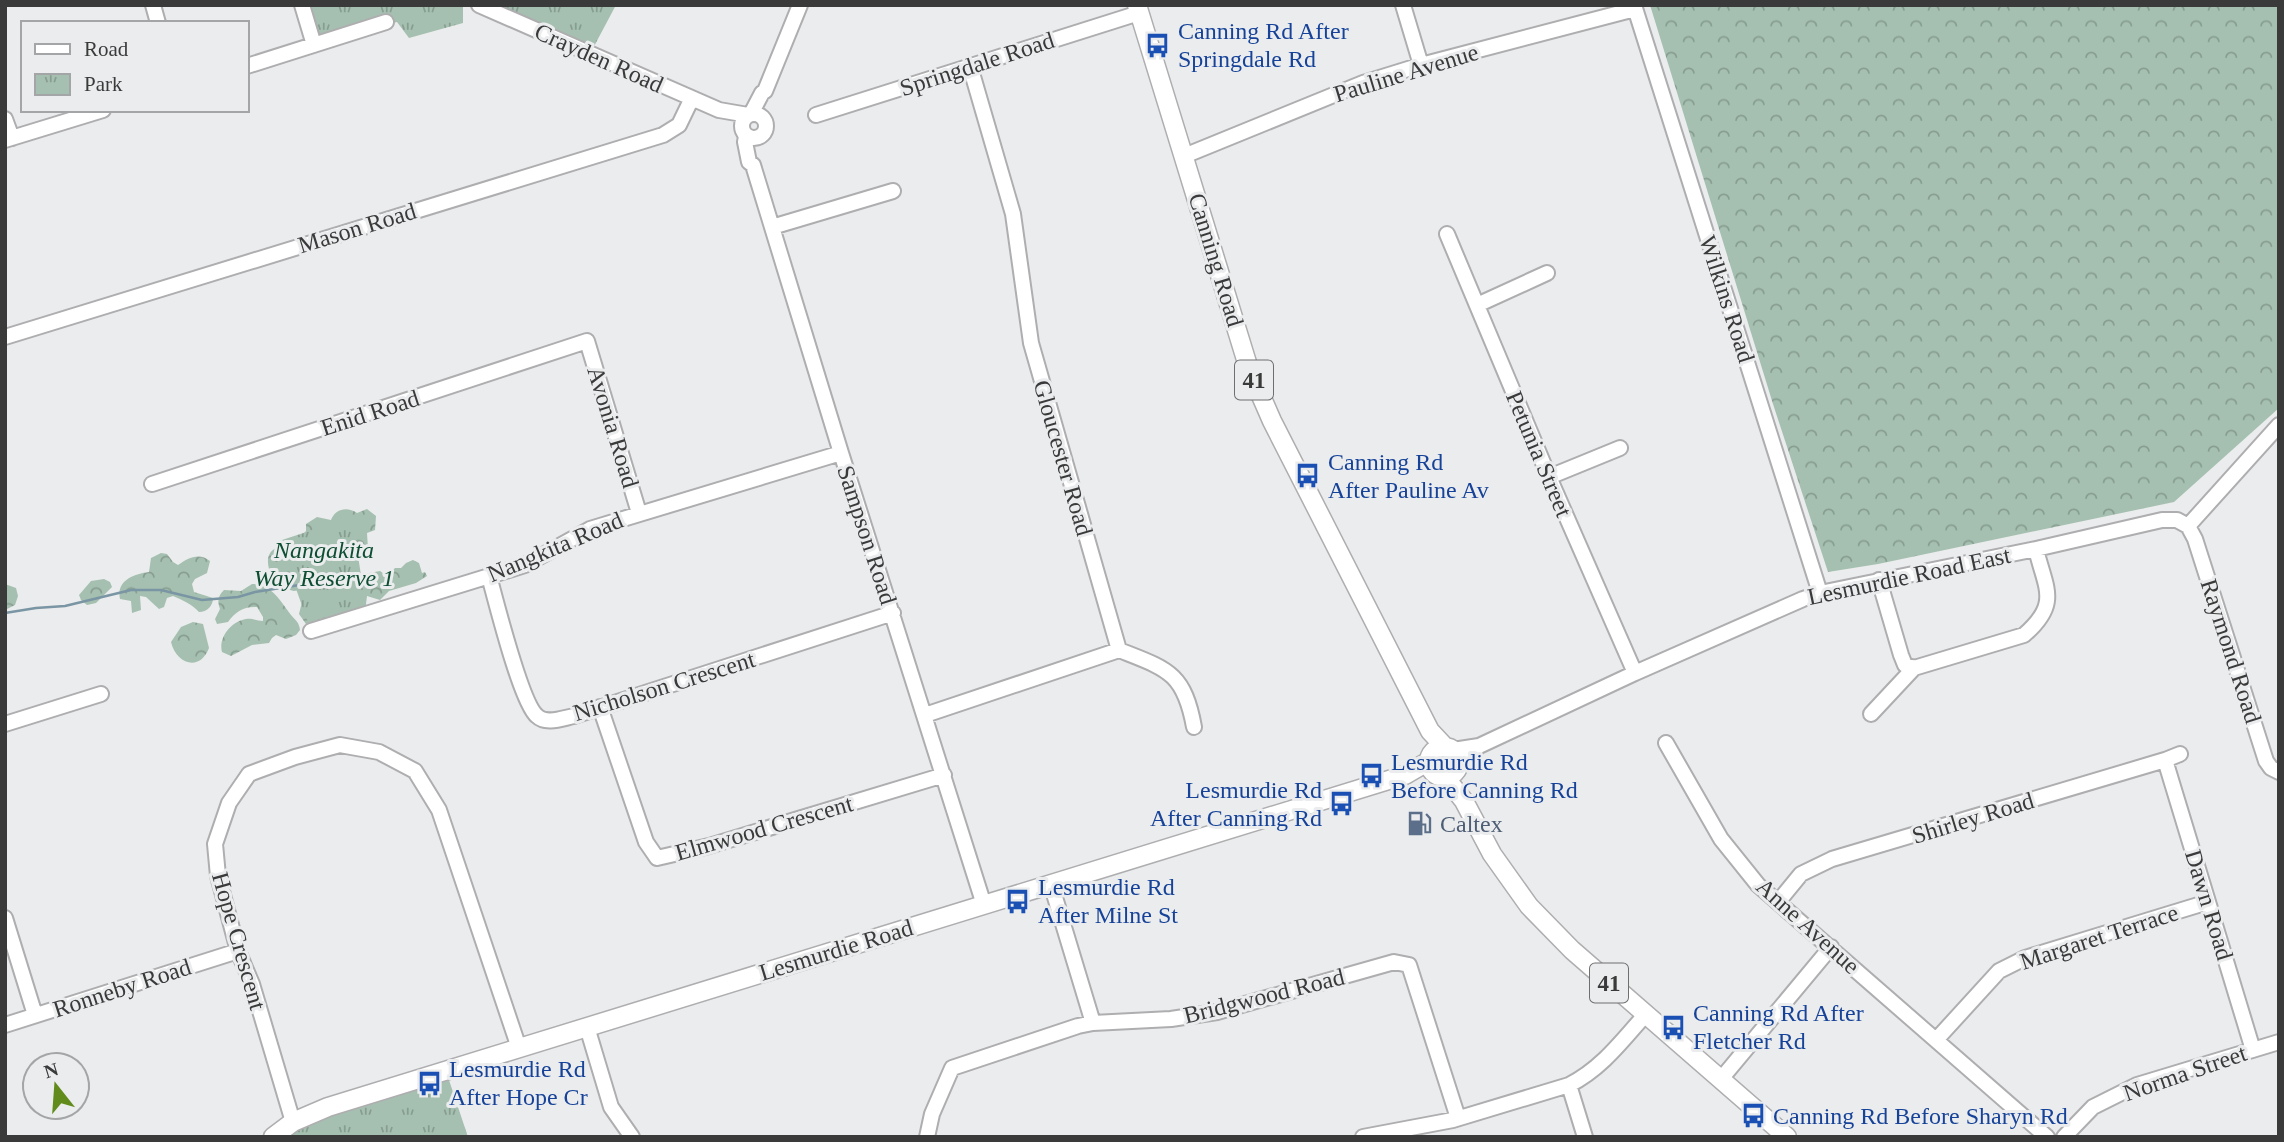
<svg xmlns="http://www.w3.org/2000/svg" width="2284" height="1142" font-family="Georgia,serif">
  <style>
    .forest { fill: url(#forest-crowns) }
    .park { fill: url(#park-tufts) }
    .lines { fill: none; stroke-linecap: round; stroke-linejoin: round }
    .stream { stroke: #7a95a3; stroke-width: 2.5 }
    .minor-casing { stroke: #aeaeb0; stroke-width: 18 }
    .major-casing { stroke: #aeaeb0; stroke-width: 21 }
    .minor { stroke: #fff; stroke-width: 14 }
    .major { stroke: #fff; stroke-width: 18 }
    .labels { text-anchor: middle; stroke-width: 6; stroke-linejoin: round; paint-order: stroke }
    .shield { fill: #ebeced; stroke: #6f6f70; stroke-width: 2 }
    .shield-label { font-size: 23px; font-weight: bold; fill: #3a3a3b }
    .transit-label { font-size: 24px; fill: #164399; stroke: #ebeced; text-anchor: start }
    .street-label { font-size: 24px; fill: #3a3a3b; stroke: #ebeced }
    .park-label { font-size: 24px; font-style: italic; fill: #0d4e32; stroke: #ebeced }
    .service-label { font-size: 24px; fill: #4e5e75; stroke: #ebeced; text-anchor: start }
  </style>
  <defs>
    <pattern id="forest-crowns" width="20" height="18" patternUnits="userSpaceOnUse" patternTransform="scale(1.75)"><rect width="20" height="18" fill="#a5c0b0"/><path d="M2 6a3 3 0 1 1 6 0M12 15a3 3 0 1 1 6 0" fill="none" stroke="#879d90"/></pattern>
    <pattern id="park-tufts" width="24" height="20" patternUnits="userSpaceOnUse" patternTransform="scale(1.75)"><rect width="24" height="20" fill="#a5c0b0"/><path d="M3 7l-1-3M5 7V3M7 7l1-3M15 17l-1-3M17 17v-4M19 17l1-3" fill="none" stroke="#879d90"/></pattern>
  </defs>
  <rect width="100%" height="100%" fill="#ebeced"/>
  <path class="forest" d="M1650 5H2279V408L2174 502 1878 564 1828 572 1773 404Z
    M367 509 376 516 375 530 367 533 368 549 357 558 358 571 363 574 380 571 387 576 395 568H401L406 563 413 560 419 563 422 573 425 572 427 576 416 583 389 591 380 600 367 596 365 612 312 626 306 624 299 614 304 594 299 590 294 591 286 589 280 576 269 569C263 545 284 547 298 539 301 537 304 533 306 531V524L317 517 331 520C335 509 347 506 357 513Z
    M161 553 167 554 173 562 178 565C188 558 199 552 210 561L207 573 195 579 192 584 194 592 213 598C213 606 207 612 199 612 192 604 182 600 173 596L167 598 164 607 159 609 146 597 140 596 141 610 132 613 131 601 120 599C116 581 133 574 149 572L151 558Z
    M104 579 110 582 112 587 96 603 87 605 81 600 79 595 91 581Z
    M5 584 16 588 18 596 15 605 5 610Z
    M252 584C272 584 281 602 291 615 296 621 299 622 300 630L296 635 286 639 276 635 272 638 269 643 252 645 231 656 222 652C218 637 232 621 246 619 252 618 257 621 263 621V617L257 607C244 606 235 612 228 622L217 624 215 619 220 609C217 601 218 596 224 590L241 591Z
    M193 622 203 624 209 648C200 672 176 664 171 642L181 627Z"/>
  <path class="park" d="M302 5H463V23L409 38 397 22 314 45Z
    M486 5H616L591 52Z
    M352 517 367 614 311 631 279 541Z
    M446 1071 468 1137H286L293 1122Z"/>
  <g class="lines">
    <path class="stream" d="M5 613 36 608 65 606 131 590H161L202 600 238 597 255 592 312 583 341 582"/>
    <defs>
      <path id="minor" d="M153 5 158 23
        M302 5 314 45
        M479 5 719 110 748 115
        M1403 5 1421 65
        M1634 5 1820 593
        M247 66 386 22
        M742 126a12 12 0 1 1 24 0a12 12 0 1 1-24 0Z
        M751 114 762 93 765 91 800 5
        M816 115 1139 13
        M5 119 12 138
        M746 136 745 142 749 162 753 165 841 453 984 905
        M5 140 103 110
        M1184 156 1363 83 1421 65 1635 9
        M772 227 893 191
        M1447 234 1549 477 1635 673
        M1477 305 1547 273
        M5 337 663 135 679 125 692 98
        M1549 477 1620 448
        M152 484 587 341 639 513
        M2188 526 2195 539 2266 761 2271 768 2279 772
        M489 576C496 601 521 703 537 716 546 725 563 718 574 716L893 613
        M311 631 525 565 590 529 841 453
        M1119 650C1167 669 1184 672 1194 727
        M1914 668 2024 635C2061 603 2045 588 2036 549
        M600 707 646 842 657 858 709 846 944 775
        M1871 714 1914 668 1905 665 1901 655 1879 580
        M925 715 1119 650 1031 343 1013 214 970 66
        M5 724 101 694
        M1666 743 1721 839 1758 885 2047 1137
        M1453 750 1479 746 1635 673 1803 599 1820 593 2036 549 2162 520H2177L2188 526 2279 425
        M2165 760 2253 1050
        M1459 763 1478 747
        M1051 884 1093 1023
        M1778 902 1801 874 1832 859 2165 760 2180 754
        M5 918 35 1015
        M5 1025 238 951
        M587 1027 611 1107 632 1137
        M1936 1040 1999 971 2025 958 2208 902
        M1721 1079 1831 947
        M1569 1085 1585 1137
        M293 1122 252 984 238 951 218 876 215 844 229 803 249 774 295 757 340 745 379 752 415 771 439 810 519 1048
        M927 1137 932 1114 952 1068 1078 1026 1093 1023 1171 1019 1217 1012 1394 962 1409 965 1458 1118
        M1363 1137 1453 1120 1569 1085C1601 1069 1622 1041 1645 1015
        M2064 1137 2093 1107 2137 1085 2279 1042"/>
      <path id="major" d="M1137 5 1248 366 1272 421 1430 731 1445 747
        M1429 762a15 15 0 1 1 30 0a15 15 0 1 1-30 0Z
        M1445 777 1464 801 1492 854 1529 906 1572 950 1787 1137
        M273 1137 293 1122 328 1107 1405 775 1429 761"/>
    </defs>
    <use href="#minor" class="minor-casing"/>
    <use href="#major" class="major-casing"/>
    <use href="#minor" class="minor"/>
    <use href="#major" class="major"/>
  </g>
  <defs>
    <symbol id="bus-bare" viewBox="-9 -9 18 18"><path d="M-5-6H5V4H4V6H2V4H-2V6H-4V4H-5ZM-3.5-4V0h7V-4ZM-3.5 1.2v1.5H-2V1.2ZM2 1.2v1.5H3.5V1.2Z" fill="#1a4fb4" stroke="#ebeced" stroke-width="2.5" paint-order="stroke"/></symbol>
    <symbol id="fuel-bare" viewBox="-9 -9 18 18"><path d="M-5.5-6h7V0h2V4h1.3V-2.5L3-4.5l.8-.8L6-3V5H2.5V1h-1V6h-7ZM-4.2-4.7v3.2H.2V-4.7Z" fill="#5c6f8a" stroke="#ebeced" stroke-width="2.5" paint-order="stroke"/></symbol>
  </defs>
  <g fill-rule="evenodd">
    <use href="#bus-bare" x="1140" y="28" width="35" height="35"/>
    <use href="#bus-bare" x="1290" y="458" width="35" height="35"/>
    <use href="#bus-bare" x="1354" y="758" width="35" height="35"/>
    <use href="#bus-bare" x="1324" y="786" width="35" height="35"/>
    <use href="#fuel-bare" x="1402" y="806" width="35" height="35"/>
    <use href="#bus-bare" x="1000" y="884" width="35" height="35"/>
    <use href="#bus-bare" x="1656" y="1010" width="35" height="35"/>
    <use href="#bus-bare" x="412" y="1066" width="35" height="35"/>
    <use href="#bus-bare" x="1736" y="1098" width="35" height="35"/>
  </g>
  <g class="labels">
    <g class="shield">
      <rect x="1235" y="360.5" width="38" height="39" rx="5"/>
      <rect x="1590" y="963.5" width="38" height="39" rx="5"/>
    </g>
    <g class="shield-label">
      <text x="1254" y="388">41</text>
      <text x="1609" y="991">41</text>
    </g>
    <g class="transit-label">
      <text x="1178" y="39">Canning Rd After<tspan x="1178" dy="28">Springdale Rd</tspan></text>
      <text x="1328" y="470">Canning Rd<tspan x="1328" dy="28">After Pauline Av</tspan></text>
      <text x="1391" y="770">Lesmurdie Rd<tspan x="1391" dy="28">Before Canning Rd</tspan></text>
      <text x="1322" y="798" text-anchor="end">Lesmurdie Rd<tspan x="1322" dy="28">After Canning Rd</tspan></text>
      <text x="1038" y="895">Lesmurdie Rd<tspan x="1038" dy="28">After Milne St</tspan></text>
      <text x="1693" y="1021">Canning Rd After<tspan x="1693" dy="28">Fletcher Rd</tspan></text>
      <text x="449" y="1077">Lesmurdie Rd<tspan x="449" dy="28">After Hope Cr</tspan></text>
      <text x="1773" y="1124">Canning Rd Before Sharyn Rd</text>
    </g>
    <g class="street-label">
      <text transform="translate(599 58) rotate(24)" y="8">Crayden Road</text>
      <text transform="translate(977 64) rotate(-18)" y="8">Springdale Road</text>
      <text transform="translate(1406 73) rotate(-17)" y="8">Pauline Avenue</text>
      <text transform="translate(357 228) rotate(-17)" y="8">Mason Road</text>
      <text transform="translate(1216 260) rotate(73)" y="8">Canning Road</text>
      <text transform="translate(1727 299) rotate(72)" y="8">Wilkins Road</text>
      <text transform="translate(370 413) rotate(-18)" y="8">Enid Road</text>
      <text transform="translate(613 427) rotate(73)" y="8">Avonia Road</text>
      <text transform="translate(1539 454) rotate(67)" y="8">Petunia Street</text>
      <text transform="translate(1063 458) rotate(74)" y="8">Gloucester Road</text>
      <text transform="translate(867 535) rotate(72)" y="8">Sampson Road</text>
      <text transform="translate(555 547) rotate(-23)" y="8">Nangkita Road</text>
      <text transform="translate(1909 576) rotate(-12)" y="8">Lesmurdie Road East</text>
      <text transform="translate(2231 651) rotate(72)" y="8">Raymond Road</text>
      <text transform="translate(664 686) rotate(-17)" y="8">Nicholson Crescent</text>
      <text transform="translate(1973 818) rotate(-17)" y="8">Shirley Road</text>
      <text transform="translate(764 828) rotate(-16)" y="8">Elmwood Crescent</text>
      <text transform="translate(2209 905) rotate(73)" y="8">Dawn Road</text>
      <text transform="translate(1808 926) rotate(42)" y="8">Anne Avenue</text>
      <text transform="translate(2099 937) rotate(-18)" y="8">Margaret Terrace</text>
      <text transform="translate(239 941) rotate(74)" y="8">Hope Crescent</text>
      <text transform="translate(836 950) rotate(-17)" y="8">Lesmurdie Road</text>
      <text transform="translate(122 988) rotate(-18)" y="8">Ronneby Road</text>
      <text transform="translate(1264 996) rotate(-14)" y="8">Bridgwood Road</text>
      <text transform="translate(2185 1073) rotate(-19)" y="8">Norma Street</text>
    </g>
    <g class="park-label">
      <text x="324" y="558">Nangakita<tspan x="324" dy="28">Way Reserve 1</tspan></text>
    </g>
    <g class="service-label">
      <text x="1440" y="832">Caltex</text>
    </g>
  </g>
  <rect width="2284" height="1142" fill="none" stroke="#3a3a3b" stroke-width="14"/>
  <rect x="21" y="21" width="228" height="91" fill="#ebeced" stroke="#a4a5a6" stroke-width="2"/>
  <rect x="35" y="44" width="35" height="10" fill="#ffffff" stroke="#a4a5a6" stroke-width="2"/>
  <text x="84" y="56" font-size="21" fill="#3a3a3b">Road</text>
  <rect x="35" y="74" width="35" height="21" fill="url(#park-tufts)" stroke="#a4a5a6" stroke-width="2"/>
  <text x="84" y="91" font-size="21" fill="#3a3a3b">Park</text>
  <g transform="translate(56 1086) rotate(343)"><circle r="33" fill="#ebeced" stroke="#a4a5a6" stroke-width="2"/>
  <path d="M0-5L12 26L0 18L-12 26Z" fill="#618c1c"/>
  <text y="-10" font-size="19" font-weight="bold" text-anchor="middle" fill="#3a3a3b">N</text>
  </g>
</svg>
